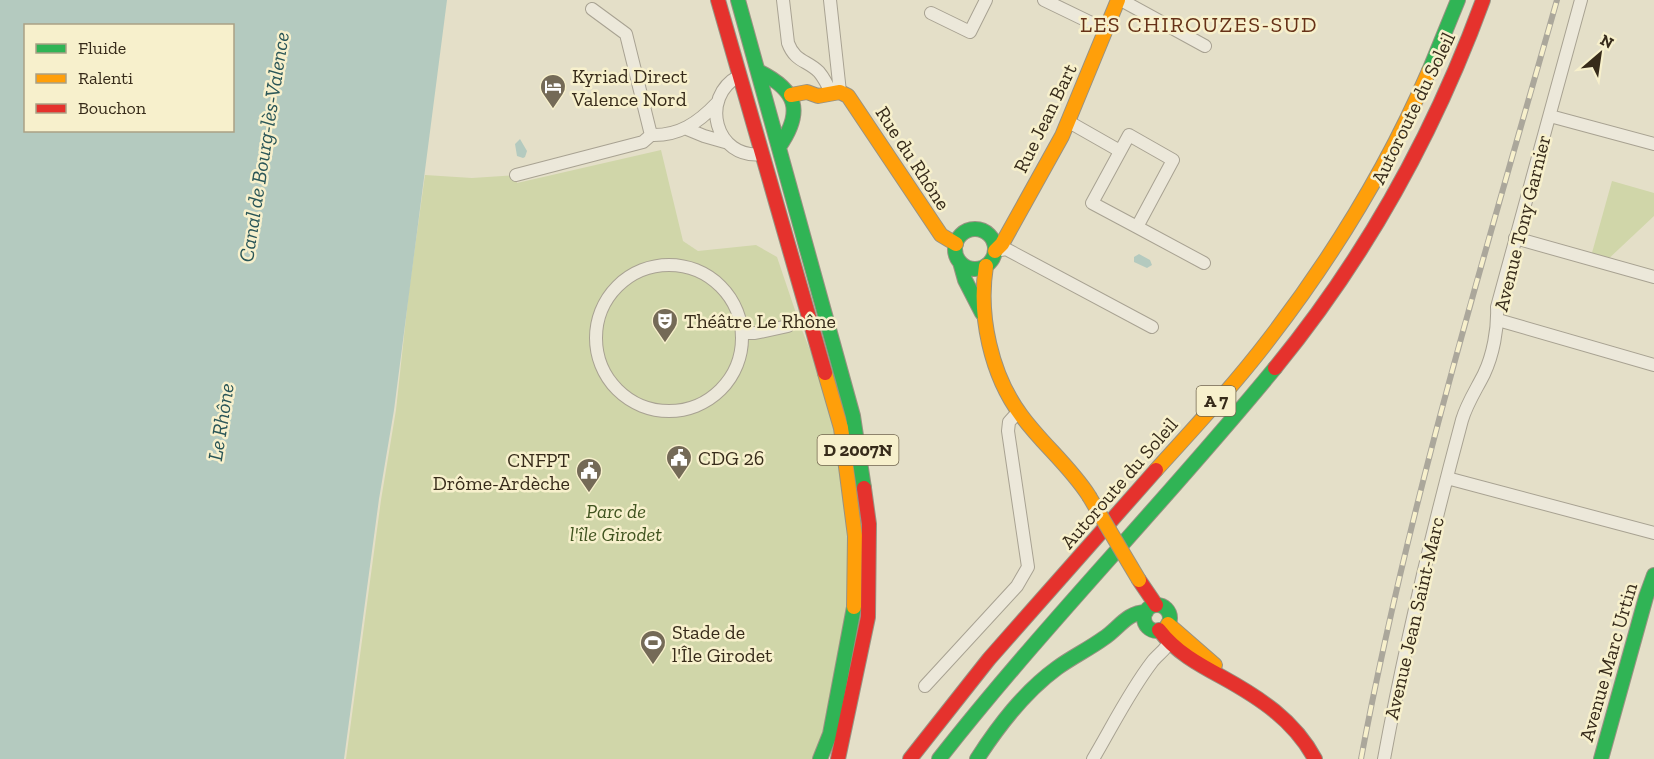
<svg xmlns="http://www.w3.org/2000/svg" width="1654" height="759" font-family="'Zilla Slab',serif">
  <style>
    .green { fill: #d0d6a9 }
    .water { fill: #b4cabf; fill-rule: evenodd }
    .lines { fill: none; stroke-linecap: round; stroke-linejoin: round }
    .street-casing { stroke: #a8a292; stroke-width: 14 }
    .fast-casing { stroke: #989282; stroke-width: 16 }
    .slow-casing { stroke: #989282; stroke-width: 16 }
    .jam-casing { stroke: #989282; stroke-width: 16 }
    .street { stroke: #ece8da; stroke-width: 12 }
    .fast { stroke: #30b455; stroke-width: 14 }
    .slow { stroke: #ff9f0a; stroke-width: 14 }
    .jam { stroke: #e5322d; stroke-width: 14 }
    .rail-casing { stroke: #aba79b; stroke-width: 6 }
    .rail { stroke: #f7f0cc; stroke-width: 4; stroke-dasharray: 11; stroke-linecap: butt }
    .slow-bridge-casing { stroke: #989282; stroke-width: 16; stroke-linecap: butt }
    .slow-bridge { stroke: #ff9f0a; stroke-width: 14 }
    .labels { text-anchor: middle; stroke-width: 5; stroke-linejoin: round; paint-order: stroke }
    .shield { fill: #f7f0cc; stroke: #71664f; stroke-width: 1.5 }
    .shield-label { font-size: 18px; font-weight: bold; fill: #372b1a }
    .poi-label { font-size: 20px; fill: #372b1a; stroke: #f7f0cc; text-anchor: start }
    .street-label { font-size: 20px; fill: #372b1a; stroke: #f7f0cc }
    .park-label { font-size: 20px; font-style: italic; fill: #415420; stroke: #f7f0cc }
    .water-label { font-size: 21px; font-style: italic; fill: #295557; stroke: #f7f0cc }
    .quarter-label { font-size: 22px; letter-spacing: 1.5px; fill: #663117; stroke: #f7f0cc }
  </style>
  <rect width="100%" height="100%" fill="#e4dfc8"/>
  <path class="green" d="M661 150 683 241 698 251 756 245 777 257 800 325 841 428 854 614 820 759H346L381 500 396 410 409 290 425 175 472 178 516 175 517 183Z
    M1612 181 1654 193V216L1604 263 1590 260Z"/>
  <path class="water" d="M0 0H447L394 410 379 499 344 759H0ZM26 26H232V130H26Z
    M520 139 527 151 525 157 523 158 517 156 515 144Z
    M1139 254 1150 260 1152 265 1147 268 1134 262V257Z"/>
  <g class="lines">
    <defs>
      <path id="street" d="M783 0 788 43C795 62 807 60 819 72 824 78 828 86 831 93
        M830 0 840 92
        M1044 0 1106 30
        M1121 0 1205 46
        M592 9 626 34 651 135
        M931 13 970 32 986 0
        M739 76C699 97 715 160 762 154
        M1550 116 1654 144
        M1069 122 1120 151
        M687 129 704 136 725 142
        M1129 135 1173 160 1137 227 1092 203Z
        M516 175 643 142 651 135C679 136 698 123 717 103
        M1137 227 1204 263
        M1515 238 1654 277
        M995 251 1006 249 1152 327
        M596 338a73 73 0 1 1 146 0a73 73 0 1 1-146 0Z
        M1498 320 1654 365
        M742 333H755L788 326
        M1447 478 1654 533
        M925 686 1017 586 1028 567 1008 431 1009 422 1018 412
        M1093 759C1112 727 1129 692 1152 662 1158 654 1169 648 1171 637
        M1384 759C1405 645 1432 532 1462 420 1467 403 1476 390 1484 374 1493 355 1498 329 1497 307L1581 0"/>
      <path id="fast" d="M738 0 853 416 864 488
        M758 71C797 90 804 111 779 147
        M1429 71 1458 0
        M955 249a20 20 0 1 1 40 0a20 20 0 1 1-40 0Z
        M960 262 965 280 982 313
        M1144 618a13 13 0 1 1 26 0a13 13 0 1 1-26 0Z
        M820 759 830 734 854 607
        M939 759C1045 624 1166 501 1275 368
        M977 759C999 725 1024 692 1057 668 1072 657 1089 649 1104 638 1118 629 1127 612 1146 612
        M1601 759 1646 597 1654 575"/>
      <path id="slow" d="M791 95 807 92 818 96 840 92 848 96 941 235 956 244
        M995 251 1002 244 1062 136 1118 0
        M986 266C978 315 991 375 1021 415 1042 444 1069 465 1089 496
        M825 373 841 428 855 536 854 607
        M1156 470C1195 427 1235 384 1270 338 1333 256 1388 166 1429 71
        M1168 624 1215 665"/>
      <path id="jam" d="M718 0 825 373
        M1275 368C1365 258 1434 134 1483 0
        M1139 580 1156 605
        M1159 630C1176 652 1198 664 1222 677 1260 698 1294 720 1315 759
        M838 759 868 617 869 524 864 488
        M910 759 989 659 1156 470"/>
    </defs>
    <use href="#street" class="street-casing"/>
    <use href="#fast" class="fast-casing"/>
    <use href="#slow" class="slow-casing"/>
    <use href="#jam" class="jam-casing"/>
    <use href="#street" class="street"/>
    <use href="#fast" class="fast"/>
    <use href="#slow" class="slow"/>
    <use href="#jam" class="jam"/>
    <defs>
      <path id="rail" d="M1361 759C1409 502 1486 251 1557 0"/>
    </defs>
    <use href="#rail" class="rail-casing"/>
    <use href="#rail" class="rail"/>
    <defs>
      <path id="slow-bridge" d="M1089 496 1139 580"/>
    </defs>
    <use href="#slow-bridge" class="slow-bridge-casing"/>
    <use href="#slow-bridge" class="slow-bridge"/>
  </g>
  <defs>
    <symbol id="hotel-pin" viewBox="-11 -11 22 30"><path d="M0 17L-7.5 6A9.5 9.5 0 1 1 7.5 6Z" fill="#746a57" stroke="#f7f0cc"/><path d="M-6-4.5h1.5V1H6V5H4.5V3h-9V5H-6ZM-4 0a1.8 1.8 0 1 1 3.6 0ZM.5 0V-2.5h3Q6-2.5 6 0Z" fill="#fff"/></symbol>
    <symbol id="theatre-pin" viewBox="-11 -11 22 30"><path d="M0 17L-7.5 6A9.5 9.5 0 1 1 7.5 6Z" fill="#746a57" stroke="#f7f0cc"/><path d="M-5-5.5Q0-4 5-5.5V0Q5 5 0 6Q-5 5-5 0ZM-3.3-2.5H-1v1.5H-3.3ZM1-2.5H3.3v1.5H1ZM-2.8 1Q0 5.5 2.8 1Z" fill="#fff"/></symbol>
    <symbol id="civic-pin" viewBox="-11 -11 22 30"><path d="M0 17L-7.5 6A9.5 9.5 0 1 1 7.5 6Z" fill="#746a57" stroke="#f7f0cc"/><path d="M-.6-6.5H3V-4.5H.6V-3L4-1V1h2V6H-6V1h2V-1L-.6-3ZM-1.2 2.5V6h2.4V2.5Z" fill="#fff"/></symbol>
    <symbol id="stadium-pin" viewBox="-11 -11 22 30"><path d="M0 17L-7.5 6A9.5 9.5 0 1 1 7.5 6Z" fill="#746a57" stroke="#f7f0cc"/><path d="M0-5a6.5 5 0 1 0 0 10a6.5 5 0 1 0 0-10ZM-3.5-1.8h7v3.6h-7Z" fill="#fff"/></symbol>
  </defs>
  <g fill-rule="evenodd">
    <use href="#hotel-pin" x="538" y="72" width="30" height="40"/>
    <use href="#theatre-pin" x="650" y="306" width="30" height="40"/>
    <use href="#civic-pin" x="664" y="443" width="30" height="40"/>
    <use href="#civic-pin" x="574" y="456" width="30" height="40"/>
    <use href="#stadium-pin" x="638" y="628" width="30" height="40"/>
  </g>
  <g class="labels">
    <g class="shield">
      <rect x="1196.5" y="386" width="39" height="30" rx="4.5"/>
      <rect x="817.5" y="435" width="81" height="30" rx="4.5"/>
    </g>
    <g class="shield-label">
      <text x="1216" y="407">A 7</text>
      <text x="858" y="456">D 2007N</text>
    </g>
    <g class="poi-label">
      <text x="572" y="83">Kyriad Direct<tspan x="572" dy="23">Valence Nord</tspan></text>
      <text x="684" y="328">Théâtre Le Rhône</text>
      <text x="698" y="465">CDG 26</text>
      <text x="570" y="467" text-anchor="end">CNFPT<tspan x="570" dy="23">Drôme-Ardèche</tspan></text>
      <text x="672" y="639">Stade de<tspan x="672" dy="23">l'Île Girodet</tspan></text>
    </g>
    <g class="street-label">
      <text transform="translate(1413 108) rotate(-64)" y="7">Autoroute du Soleil</text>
      <text transform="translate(1045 118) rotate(-64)" y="7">Rue Jean Bart</text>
      <text transform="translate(913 158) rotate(57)" y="7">Rue du Rhône</text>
      <text transform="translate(1522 223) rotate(-76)" y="7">Avenue Tony Garnier</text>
      <text transform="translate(1119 483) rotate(-49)" y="7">Autoroute du Soleil</text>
      <text transform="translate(1414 618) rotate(-77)" y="7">Avenue Jean Saint-Marc</text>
      <text transform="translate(1608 662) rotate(-74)" y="7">Avenue Marc Urtin</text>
    </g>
    <g class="park-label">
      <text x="616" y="518">Parc de<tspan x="616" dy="23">l'île Girodet</tspan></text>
    </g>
    <g class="water-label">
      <text transform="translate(264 147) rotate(-81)" y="7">Canal de Bourg-lès-Valence</text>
      <text transform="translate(221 422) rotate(-81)" y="7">Le Rhône</text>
    </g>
    <g class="quarter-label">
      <text x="1199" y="32">LES CHIROUZES-SUD</text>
    </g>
  </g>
  <rect x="24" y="24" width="210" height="108" fill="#f7f0cc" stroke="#aaa185" stroke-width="1.5"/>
  <rect x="36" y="44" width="30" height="9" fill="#30b455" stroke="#aaa185" stroke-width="1.5"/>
  <text x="78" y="54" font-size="18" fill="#372b1a">Fluide</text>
  <rect x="36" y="74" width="30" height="9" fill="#ff9f0a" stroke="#aaa185" stroke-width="1.5"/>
  <text x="78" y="84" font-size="18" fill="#372b1a">Ralenti</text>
  <rect x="36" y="104" width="30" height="9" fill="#e5322d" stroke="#aaa185" stroke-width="1.5"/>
  <text x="78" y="114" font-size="18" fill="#372b1a">Bouchon</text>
  <g transform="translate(1600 54) rotate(29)" stroke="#f7f0cc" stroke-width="4.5" paint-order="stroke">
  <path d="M0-4.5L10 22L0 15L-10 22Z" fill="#372b1a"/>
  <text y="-9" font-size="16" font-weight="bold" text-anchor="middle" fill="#372b1a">N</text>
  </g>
</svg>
